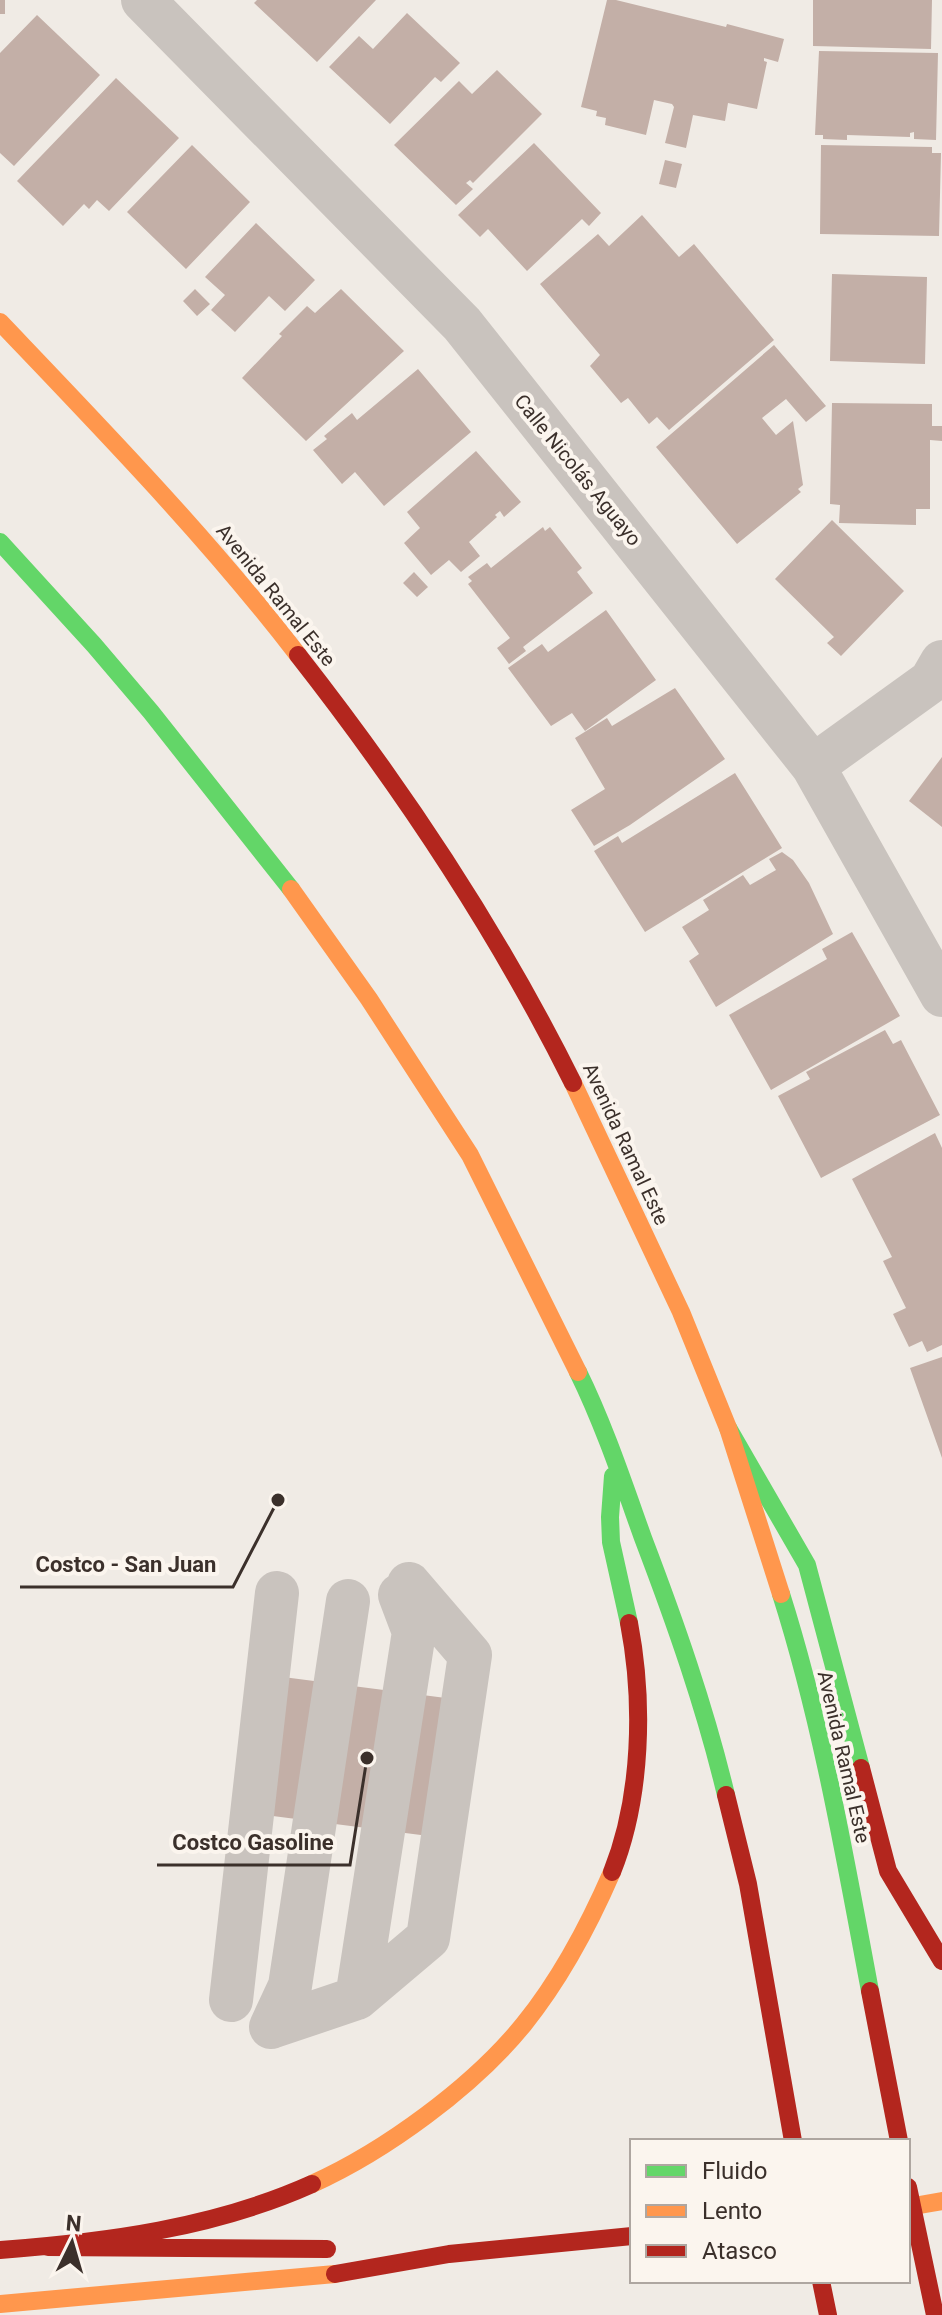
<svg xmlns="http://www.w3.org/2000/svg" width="942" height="2315" font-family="Roboto,sans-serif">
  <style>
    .building { fill: #c3afa7 }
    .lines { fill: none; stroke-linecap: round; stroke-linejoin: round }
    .street { stroke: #c9c3be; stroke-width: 44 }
    .fast { stroke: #63d668; stroke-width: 18 }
    .slow { stroke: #ff974d; stroke-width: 18 }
    .jam { stroke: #b3261e; stroke-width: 18 }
    .labels { text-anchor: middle; stroke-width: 8; stroke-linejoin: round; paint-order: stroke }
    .street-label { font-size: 20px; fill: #3b302b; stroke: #fbf5ee }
    .leader { fill: none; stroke: #3b302b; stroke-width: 3 }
    .callout-dot { fill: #3b302b; stroke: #fbf5ee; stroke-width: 3 }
    .callout-label { font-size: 22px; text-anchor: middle; font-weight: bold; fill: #3b302b; stroke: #fbf5ee; stroke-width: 8; stroke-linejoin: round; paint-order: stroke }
  </style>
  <rect width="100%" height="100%" fill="#f0ebe5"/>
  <path class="building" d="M0 0H5V14H0Z
    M257 0H376L317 62 254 3Z
    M607 0H616L726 27 727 24 784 39 778 62 764 58V61L767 62 757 109 728 103 725 121 693 115 686 148 665 143 674 107 672 104 654 100 646 135 605 125 606 118 596 116 597 111 581 107Z
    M813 0H932L931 49 813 46Z
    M407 13 460 63 441 82 435 77 390 124 329 67 359 36 373 49Z
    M37 15 100 75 14 166 0 153V53Z
    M819 51 938 53 936 140 914 139V132L910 133V137L847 135V140L823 139V135H815Z
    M497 70 542 114 473 183 470 180 466 183 473 189 456 205 394 145 459 81 472 94Z
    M116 78 179 138 109 211 97 200 89 209 84 204 63 226 17 181Z
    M534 143 601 213 589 226 582 219 527 271 488 229 480 237 458 215Z
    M192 145 250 202 186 269 127 212Z
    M821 145 932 147V153H941L939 236 820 234Z
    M665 160 682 164 676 188 659 184Z
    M642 215 679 257 694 244 774 340 669 430 657 417 649 424 628 398 621 403 590 366 600 355 540 284 598 234 609 246Z
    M256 223 315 280 285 311 269 296 235 332 211 310 225 295 205 277Z
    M832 274 927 277 925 364 830 361Z
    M195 289 210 304 197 316 183 301Z
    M341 289 404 351 306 441 242 378 282 336 279 334 307 306 315 313Z
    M774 345 826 406 806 422 786 399 762 418 776 435 793 421 803 485 798 489 801 492 737 544 656 447Z
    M418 369 471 432 384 506 355 472 342 484 313 450 327 439 324 436 352 413 357 420Z
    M832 403 932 404V426H942V441L930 440V509H916V525L839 523 840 505 830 504Z
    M476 451 521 502 504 517 500 511 495 515 497 517 469 542 480 556 461 572 449 560 431 575 404 543 420 528 407 512Z
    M832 520 904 591 841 656 827 643 834 637 775 579Z
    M543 527 545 531 550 527 582 568 577 572 593 593 523 647 526 651 509 664 497 648 510 638 468 584 472 581 468 577 487 563 491 568Z
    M414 572 428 587 417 597 403 583Z
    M606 610 656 680 585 731 572 713 551 726 508 668 542 644 548 652Z
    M675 688 725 759 630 825 594 846 571 810 605 789 575 738 607 718 612 726Z
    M942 757V827L909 801Z
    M735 773 782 848 645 932 594 851 618 836 622 843Z
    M782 852 793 860 809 883 833 934 716 1007 689 961 699 954 682 927 709 910 703 900 743 875 750 885 776 870 769 859Z
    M852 932 900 1016 771 1090 729 1015 827 959 822 949Z
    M885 1030 893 1044 901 1040 940 1115 821 1178 778 1096 810 1079 806 1072Z
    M935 1133 942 1148V1345L927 1352 922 1341 909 1347 893 1314 906 1308 883 1261 892 1257 852 1179Z
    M942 1357V1458L910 1368Z
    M283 1677 469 1701 452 1839 265 1815Z"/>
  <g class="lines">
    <path class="street" d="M143 0 462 324 813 766 942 995
      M813 766 931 681 942 662
      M357 1998 428 1938 470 1655 409 1584
      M231 2000 277 1593
      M271 2027 357 1998 414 1632 400 1595
      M271 2027 290 1986 348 1601"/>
    <path class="fast" d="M0 542 94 645 151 712 291 889
      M578 1372C604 1425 623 1482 643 1538 675 1622 705 1707 726 1795
      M728 1428 807 1565 861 1768
      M613 1476 610 1517 611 1542 629 1623
      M781 1594C822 1723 845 1858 870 1991"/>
    <path class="slow" d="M0 322C103 430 207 537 298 655
      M291 889 369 999 470 1155 578 1372
      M573 1083 681 1312 728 1428 781 1594
      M312 2184C385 2151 473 2087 524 2024 561 1978 589 1925 612 1872
      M908 2207 942 2201
      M0 2304 335 2274"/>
    <path class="jam" d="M298 655C403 789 497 930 573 1083
      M861 1768 888 1871 942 1961
      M726 1795 748 1884 793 2141
      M612 1872C642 1797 644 1701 629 1623
      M870 1991 899 2141
      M908 2187 935 2315
      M48 2247 327 2249
      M0 2250C106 2242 214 2228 312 2184
      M335 2274 449 2254 632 2236
      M821 2281 828 2315"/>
  </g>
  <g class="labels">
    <g class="street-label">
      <text transform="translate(578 470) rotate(51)" y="7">Calle Nicolás Aguayo</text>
      <text transform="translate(276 595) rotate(51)" y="7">Avenida Ramal Este</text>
      <text transform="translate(626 1144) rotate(65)" y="7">Avenida Ramal Este</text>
      <text transform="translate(844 1757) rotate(77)" y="7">Avenida Ramal Este</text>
    </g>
  </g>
  <path class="leader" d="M278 1500L233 1587H20M367 1758L350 1865H157"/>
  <g class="callout-dot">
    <circle cx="278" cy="1500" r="8"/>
    <circle cx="367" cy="1758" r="8"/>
  </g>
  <g class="callout-label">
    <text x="126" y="1572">Costco - San Juan</text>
    <text x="253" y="1850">Costco Gasoline</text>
  </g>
  <rect x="630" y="2139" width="280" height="144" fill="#fbf5ee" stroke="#aea6a0" stroke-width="2"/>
  <rect x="646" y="2165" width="40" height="12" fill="#63d668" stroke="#aea6a0" stroke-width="2"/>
  <text x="702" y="2179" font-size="24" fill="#3b302b">Fluido</text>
  <rect x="646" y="2205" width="40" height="12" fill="#ff974d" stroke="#aea6a0" stroke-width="2"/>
  <text x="702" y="2219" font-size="24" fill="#3b302b">Lento</text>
  <rect x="646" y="2245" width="40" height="12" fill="#b3261e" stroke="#aea6a0" stroke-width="2"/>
  <text x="702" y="2259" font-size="24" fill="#3b302b">Atasco</text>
  <g transform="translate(72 2243) rotate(5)" stroke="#fbf5ee" stroke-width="6" paint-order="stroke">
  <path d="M0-6L14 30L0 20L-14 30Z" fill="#3b302b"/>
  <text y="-12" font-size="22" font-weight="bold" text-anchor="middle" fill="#3b302b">N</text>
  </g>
</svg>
